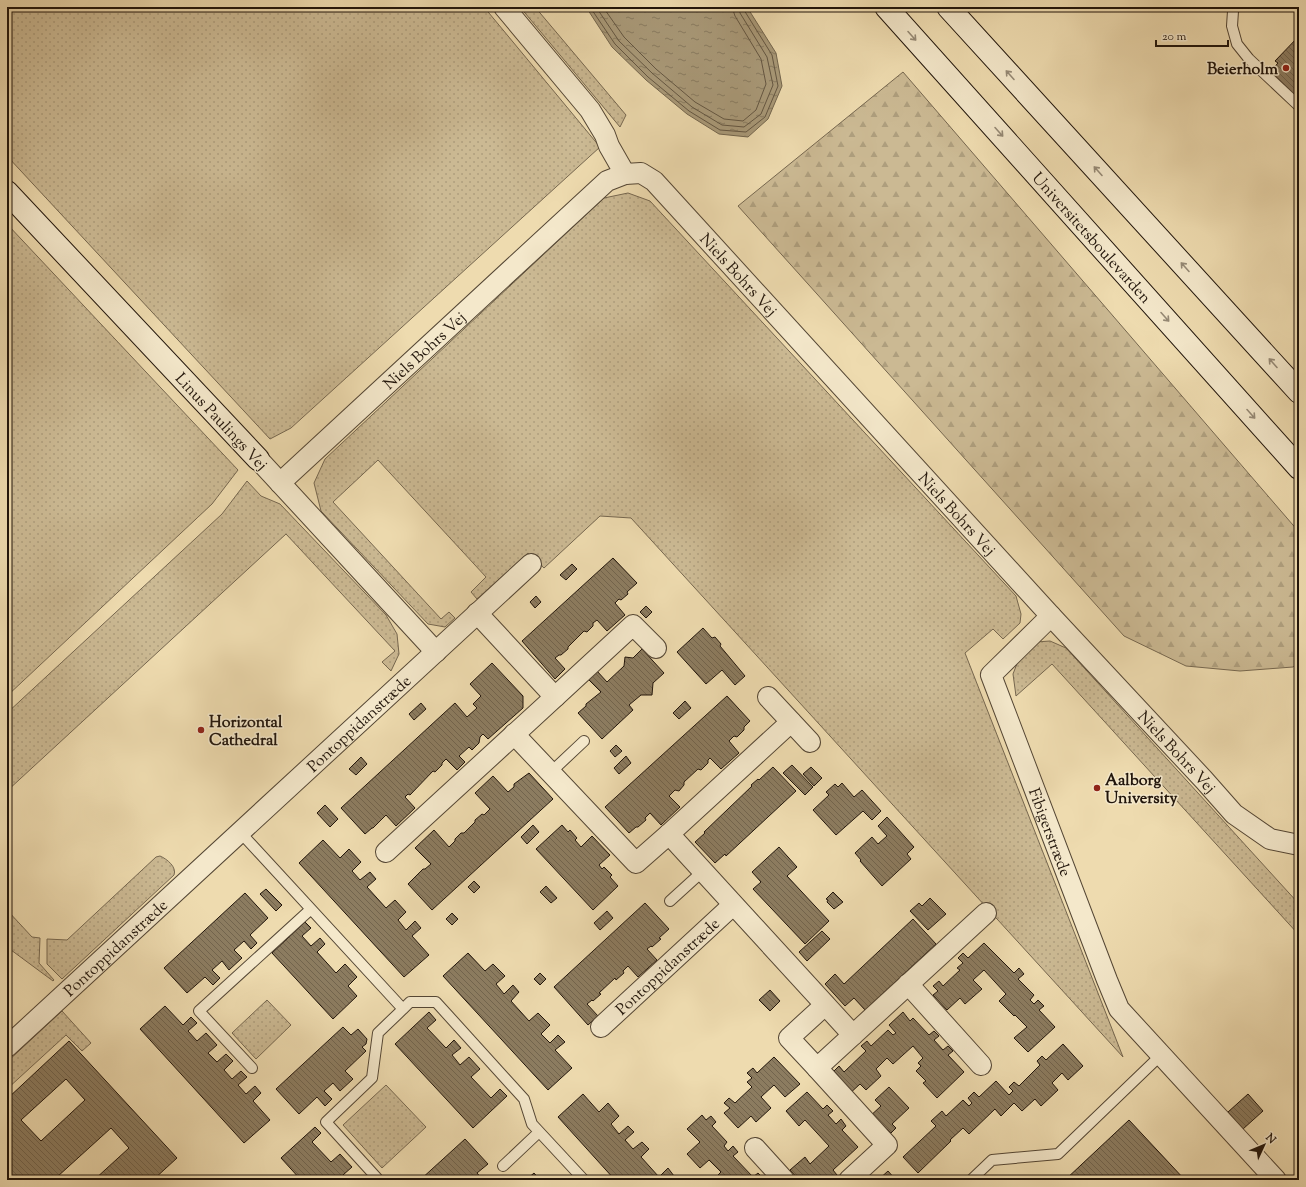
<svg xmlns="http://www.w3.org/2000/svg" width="1306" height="1187" font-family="'Sorts Mill Goudy',serif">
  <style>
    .grass { fill: url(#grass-dots); stroke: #76674f }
    .forest { fill: url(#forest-firs); stroke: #76674f }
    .water { fill: url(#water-ripples); stroke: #72644c }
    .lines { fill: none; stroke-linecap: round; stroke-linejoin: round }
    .shore { stroke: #645641; stroke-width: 1 }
    .building { fill: url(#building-back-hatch); stroke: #21150b; fill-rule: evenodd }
    .lane-casing { stroke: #544634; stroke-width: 12 }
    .street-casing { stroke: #544634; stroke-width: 22 }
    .secondary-casing { stroke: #21150b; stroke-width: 24 }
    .lane { stroke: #f4e8cb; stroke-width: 10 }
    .street { stroke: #f4e8cb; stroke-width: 20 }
    .secondary { stroke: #f4e8cb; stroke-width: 22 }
    .oneway { stroke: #958975 }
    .poi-dot { fill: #8f2418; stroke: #f4e8cb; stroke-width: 1.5 }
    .labels { text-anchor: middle; stroke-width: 3; stroke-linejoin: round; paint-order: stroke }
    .poi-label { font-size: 16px; font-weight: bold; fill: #21150b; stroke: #f4e8cb; text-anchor: start }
    .street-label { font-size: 16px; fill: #21150b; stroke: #f4e8cb }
  </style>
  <defs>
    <pattern id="grass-dots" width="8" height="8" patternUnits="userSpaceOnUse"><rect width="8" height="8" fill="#cbb993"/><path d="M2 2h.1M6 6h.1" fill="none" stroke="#ae9e7d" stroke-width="1.8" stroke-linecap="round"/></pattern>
    <pattern id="forest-firs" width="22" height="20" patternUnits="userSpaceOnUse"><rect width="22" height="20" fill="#cbb993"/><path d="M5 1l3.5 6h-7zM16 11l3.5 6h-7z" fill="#ae9e7d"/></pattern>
    <pattern id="water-ripples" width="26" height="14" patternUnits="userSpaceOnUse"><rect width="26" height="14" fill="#a89877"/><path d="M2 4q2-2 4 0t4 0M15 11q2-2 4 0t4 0" fill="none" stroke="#887b60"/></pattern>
    <pattern id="building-back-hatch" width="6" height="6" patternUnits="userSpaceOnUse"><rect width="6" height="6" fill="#8c7c60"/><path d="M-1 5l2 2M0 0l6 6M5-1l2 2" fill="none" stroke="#72644d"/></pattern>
  </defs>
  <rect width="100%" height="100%" fill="#eedbaf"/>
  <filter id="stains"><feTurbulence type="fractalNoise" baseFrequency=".005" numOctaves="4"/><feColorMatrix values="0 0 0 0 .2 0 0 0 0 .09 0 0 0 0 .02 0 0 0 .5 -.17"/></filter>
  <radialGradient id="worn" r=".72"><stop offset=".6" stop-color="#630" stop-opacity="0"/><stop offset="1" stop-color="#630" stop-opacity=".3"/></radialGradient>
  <path class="grass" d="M7 7H484L600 147 291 428 270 439 7 156Z
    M520 7H535L626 115 620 127Z
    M628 193 650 201 1016 596 1021 614 1020 623 1003 639 993 629 965 653 1123 1057 631 518 600 516 544 568 528 553 477 599 471 592 486 577 378 460 333 502 441 619 449 612 455 618 445 627 428 624 321 511 314 483 325 459 604 198Z
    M7 224 238 470 212 504 7 696Z
    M247 481 261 496 280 504 386 615 397 634 399 654 391 671 382 662 395 651 286 534 7 791V713L222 514Z
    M1050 641 1066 648 1299 904V935L1052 664 1016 696 1013 674 1020 656 1036 642Z
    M160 856C167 859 177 867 174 875L62 979 47 964V939L67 940 156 857Z
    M7 910 32 937 40 938 39 963 54 980 53 981 7 947Z
    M267 1000 291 1025 256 1059 232 1033Z
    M62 1011 91 1043 82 1051 66 1035 7 1089V1062Z
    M386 1085 426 1127 382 1168 343 1125Z"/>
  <path class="forest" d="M903 72 1299 532V663L1293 667 1240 671 1186 666 1124 636 738 206Z"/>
  <path class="water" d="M586 7H747L776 53 782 86 768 119 748 137 719 134 687 114 646 80 612 47Z"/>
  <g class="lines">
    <path class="shore" d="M590 7 615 44 648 77 689 111 720 130 746 132 765 117 778 86 772 55 744 10V7
      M596 7 619 41 652 73 692 107 722 125 744 127 761 114 773 85 767 57 740 13 739 7
      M603 7 624 37 656 69 695 102 724 119 743 121 756 110 766 84 761 59 735 16 732 7"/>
  </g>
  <path class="building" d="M1299 36V100L1270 72 1278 63 1275 61Z
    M613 558 637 583 627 592 628 594 621 600 619 599 615 603 625 615 607 631 597 620 593 623V626L587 632 584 631 568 647V649L561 655H559L555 658 565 669 555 679 522 641Z
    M572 564 577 569 566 580 560 575Z
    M536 596 541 602 535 608 530 602Z
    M646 606 652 612 646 618 640 612Z
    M703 628 712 638 715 637 721 644 720 646 745 676 735 685 722 670 706 684 677 652Z
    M642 649 664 673 653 683 652 695H641L629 705 633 710 602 739 578 713 586 706V704L601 692 588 679 597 671 607 682 624 666 625 657 633 658Z
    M492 663 523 696V708L488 739 483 734 480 737 479 743 472 750 469 747 459 756 465 762 457 770 446 759 442 763V765L435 772 433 771 410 795 408 794 405 797 415 808 396 826 386 815 373 828H372L365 834 341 808 455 703 467 717 477 708 473 704 481 696 470 684Z
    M727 696 750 721 744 727V730L737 737 734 736 729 741 739 753 721 769 710 758 708 760V763L701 770 698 769 684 782V785L679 791 675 790 669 796 680 807 661 825 650 813 645 818 646 820 638 827H636L629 833 605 807Z
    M685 701 691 708 679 719 673 713Z
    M421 703 426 709 414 720 409 714Z
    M616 745 622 751 615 757 610 751Z
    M626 756 631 763 619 774 614 768Z
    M361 757 367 764 356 775 349 769Z
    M792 765 813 787 805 795 783 773Z
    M773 767 796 791 726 856 725 854 715 863 695 842 705 833 704 832 752 786 751 785 758 779 759 780Z
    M811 767 822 778 814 786 803 774Z
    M529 773 553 799 432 910 408 884 423 869H425L431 864 415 848 434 830 449 847 455 841V839L461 833H464L475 822V820L482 814 484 815 490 809 475 793 493 776 508 792 514 787V784Z
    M842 783 854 797 862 790 881 811 872 820 863 811 836 835 813 810 829 795 826 792 835 784 838 787Z
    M325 805 338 819 330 827 317 813Z
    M887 817 914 847 907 854 911 859 882 886 860 861 861 860 855 853 872 837 878 844 887 836 878 826Z
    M533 825 539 832 527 844 521 837Z
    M562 825 568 832 570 830 577 838 575 840 581 847 592 836 610 855 599 865 602 869 604 867 612 875 610 877 618 886 593 910 536 849Z
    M323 840 340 858 349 849 361 862 352 871 360 880 370 872 376 879 367 887 386 908 395 900 406 912 398 920 406 930 415 921 421 928 412 936 429 955 404 977 299 863Z
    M779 847 797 867 787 876 829 921 805 944 753 889 761 882 752 872Z
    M474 881 480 887 474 893 468 887Z
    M546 886 557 898 551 903 540 892Z
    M266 889 282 905 276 911 260 894Z
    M833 892 843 902 834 909 827 902 828 900 826 899Z
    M245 893 268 918 250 935 257 943 251 949 244 941 234 950 242 958 229 970 222 961 212 970 220 978 213 985 205 977 187 993 164 968Z
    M930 898 946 914 928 930 910 911 919 903 922 906Z
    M645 903 669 929 659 938 661 939 652 947 651 946 647 949 657 960 638 977 628 966 623 971 624 973 616 980 615 978 599 993 601 994 593 1001 592 1000 587 1004 598 1016 588 1025 554 987Z
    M607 911 613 918 600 930 594 923Z
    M452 913 458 919 452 925 446 919Z
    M913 919 936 944 865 1010 854 998 845 1006 825 984 835 974 844 984Z
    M305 922 311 928 302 936 311 946 320 938 325 944 317 952 336 973 345 964 357 977 348 986 357 996 333 1019 272 953Z
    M822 931 830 939 807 961 799 952Z
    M984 943 1014 973 1019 968 1024 974 1018 979 1034 995 1030 1000 1034 1004 1038 1000 1044 1006 1039 1010 1055 1027 1028 1052 1014 1038 1027 1027 1015 1015 1014 1016 999 1001 1006 994 984 970 973 980 982 989 965 1004 960 998 947 1010 933 995 938 991 933 986 939 981 943 986 960 970 957 968 963 963 958 958 963 953 968 958Z
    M468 953 485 971 493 964 505 976 496 984 504 994 513 985 519 992 511 1001 529 1021 538 1013 550 1025 541 1034 550 1043 558 1035 565 1042 555 1050 572 1068 548 1090 443 976Z
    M540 973 546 979 540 985 534 979Z
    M770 990 780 1001 770 1011 759 1000Z
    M165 1006 183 1025 191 1017 197 1023 188 1031 197 1041 206 1033 217 1045 208 1053 217 1062 226 1054 233 1061 224 1070 232 1079 241 1071 247 1077 238 1085 246 1094 255 1086 261 1093 253 1101 270 1120 244 1143 140 1029Z
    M429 1012 436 1020 427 1028 446 1048 454 1040 461 1048 452 1055 460 1065 469 1057 480 1069 471 1077 491 1098 500 1089 507 1096 473 1128 395 1044Z
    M903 1012 910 1021 913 1018 929 1035 934 1031 939 1036 934 1040 943 1050 948 1046 953 1051 948 1055 964 1072 937 1098 923 1083 926 1081 916 1071 921 1066 918 1063 923 1058 913 1046 893 1064 887 1058 876 1069 881 1076 866 1090 860 1084 847 1096 834 1082 839 1077 834 1071 839 1066 844 1072 866 1051 861 1046 867 1041 871 1046 888 1030 893 1035 896 1033 889 1025Z
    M343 1027 351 1035 358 1029 367 1039 366 1044 362 1047 366 1051 345 1071 353 1079 340 1091 333 1083 324 1091 332 1099 325 1106 317 1097 299 1114 276 1089Z
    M69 1041 177 1158 153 1180H94L129 1148 111 1128 57 1177 60 1180H7V1099ZM66 1079 85 1100 41 1141 21 1120Z
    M1063 1044 1083 1066 1068 1080 1062 1073 1052 1083 1058 1090 1041 1106 1035 1099 1022 1111 1014 1103 1001 1116 995 1109 969 1134 963 1128 950 1140 951 1141 918 1173 903 1157 936 1126 931 1121 942 1111 946 1116 963 1100 969 1106 972 1103 968 1098 974 1092 979 1097 996 1081 1009 1095 1013 1091 1009 1087 1014 1082 1019 1086 1040 1065 1037 1061 1042 1056 1046 1060Z
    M774 1057 800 1084 785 1097 774 1085 761 1097 771 1108 756 1122 751 1116 738 1128 724 1113 730 1108 724 1103 729 1098 735 1103 752 1087 747 1082 752 1078 747 1073 753 1068 757 1073Z
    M889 1087 909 1108 892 1124 896 1128 891 1133 887 1129 882 1134 868 1118 881 1106 875 1100Z
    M807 1092 823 1109 827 1105 833 1111 828 1115 836 1124 841 1119 846 1126 842 1130 858 1147 833 1170 837 1175 831 1180 827 1176 822 1180H799L790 1170 805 1157 810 1164 829 1146 805 1120 799 1126 786 1111Z
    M583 1094 599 1112 608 1103 619 1116 611 1124 619 1134 628 1126 634 1132 625 1140 633 1149 642 1142 649 1149 641 1157 659 1177 668 1168 674 1176 670 1180H615L558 1117Z
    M1248 1094 1263 1111 1243 1129 1228 1112Z
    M702 1115 706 1120 711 1116 716 1122 712 1126 727 1142 724 1146 728 1151 733 1146 738 1152 733 1156 753 1177 758 1173 763 1178 762 1180H717L715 1178 721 1172 709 1160 700 1168 687 1154 700 1142 687 1129Z
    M1129 1120 1185 1180H1131L1126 1175 1121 1180H1065Z
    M315 1127 321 1133 312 1142 331 1162 340 1154 352 1167 343 1175 347 1180H301L281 1158Z
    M465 1139 488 1164 477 1173 483 1180H420Z
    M888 1171 896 1180H878Z
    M534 1173 540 1180H526Z"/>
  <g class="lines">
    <defs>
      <path id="lane" d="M1235 7 1233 11 1232 26 1237 44 1249 59 1299 106
        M550 773 584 741
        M240 832 403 1009 410 1002H436L524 1099 532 1124 584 1180
        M670 901 703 871
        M252 1068 199 1011 311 909
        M503 1166 539 1132
        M377 1178 326 1122 372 1078 378 1033 403 1009
        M971 1180 992 1160 1058 1154 1161 1055"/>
      <g id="street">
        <path d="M504 7 590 110 605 135 609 146 625 174"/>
        <path d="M258 459 436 652"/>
        <path id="s1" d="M280 483 607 181 625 174 641 173 654 181 1051 616 1204 780 1234 814 1270 839 1299 845"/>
        <path id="s2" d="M1051 616 991 675 1107 980 1119 1009 1276 1180"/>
        <path d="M555 697 633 625 656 648"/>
        <path d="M768 697 810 742"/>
        <path d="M514 734 636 863 669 834 791 722"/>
        <path d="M669 834 853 1035 986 913"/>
        <path d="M386 852 555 697 477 613"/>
        <path d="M908 984 981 1065"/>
        <path d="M825 1005 789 1038 817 1068 853 1035"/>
        <path id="s3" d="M601 1027 733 905"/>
        <path id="s4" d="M7 1047 531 564"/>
        <path d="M817 1068 887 1145 849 1180"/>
        <path d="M755 1148 784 1180"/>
      </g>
      <g id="secondary">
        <path id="s5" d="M886 7 1299 468"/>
        <path d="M948 7 1299 392"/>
        <path d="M7 192 258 459"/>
      </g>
    </defs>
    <use href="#lane" class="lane-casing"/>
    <use href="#street" class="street-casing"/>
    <use href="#secondary" class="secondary-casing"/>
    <use href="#lane" class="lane"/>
    <use href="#street" class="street"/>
    <use href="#secondary" class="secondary"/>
  </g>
  <defs><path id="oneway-shaft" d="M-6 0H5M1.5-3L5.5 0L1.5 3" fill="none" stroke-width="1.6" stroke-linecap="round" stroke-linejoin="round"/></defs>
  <g class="oneway">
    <use href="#oneway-shaft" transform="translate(912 36) rotate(48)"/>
    <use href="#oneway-shaft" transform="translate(1010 75) rotate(-132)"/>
    <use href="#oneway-shaft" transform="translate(999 132) rotate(48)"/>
    <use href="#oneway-shaft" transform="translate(1098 171) rotate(-132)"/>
    <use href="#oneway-shaft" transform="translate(1185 267) rotate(-132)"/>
    <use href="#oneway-shaft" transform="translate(1165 317) rotate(48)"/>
    <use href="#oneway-shaft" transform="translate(1273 363) rotate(-132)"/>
    <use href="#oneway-shaft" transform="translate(1251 414) rotate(48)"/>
  </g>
  <g class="poi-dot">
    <circle cx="1286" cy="68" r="4"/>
    <circle cx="201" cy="730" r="4"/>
    <circle cx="1097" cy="788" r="4"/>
  </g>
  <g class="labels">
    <g class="poi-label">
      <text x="1278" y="74" text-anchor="end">Beierholm</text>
      <text x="209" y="727">Horizontal<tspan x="209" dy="18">Cathedral</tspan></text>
      <text x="1105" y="785">Aalborg<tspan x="1105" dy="18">University</tspan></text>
    </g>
    <g class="street-label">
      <text dy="6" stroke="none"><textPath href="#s5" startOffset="309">Universitetsboulevarden</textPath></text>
      <text dy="6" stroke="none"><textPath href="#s1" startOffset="622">Niels Bohrs Vej</textPath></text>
      <text dy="6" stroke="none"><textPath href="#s1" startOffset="196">Niels Bohrs Vej</textPath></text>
      <text transform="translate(222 421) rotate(47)" y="6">Linus Paulings Vej</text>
      <text dy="6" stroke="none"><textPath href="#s1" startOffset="946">Niels Bohrs Vej</textPath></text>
      <text dy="6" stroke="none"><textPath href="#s4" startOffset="478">Pontoppidanstræde</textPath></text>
      <text dy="6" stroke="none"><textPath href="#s1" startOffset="1270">Niels Bohrs Vej</textPath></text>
      <text dy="6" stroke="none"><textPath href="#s2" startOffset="252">Fibigerstræde</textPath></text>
      <text dy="6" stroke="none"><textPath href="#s4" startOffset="147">Pontoppidanstræde</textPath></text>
      <text dy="6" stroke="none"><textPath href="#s3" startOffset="90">Pontoppidanstræde</textPath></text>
    </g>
  </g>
  <rect width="1306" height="1187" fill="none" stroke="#eedbaf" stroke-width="24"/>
  <rect x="8" y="8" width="1290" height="1171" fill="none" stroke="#21150b" stroke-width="2"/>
  <rect x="12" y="12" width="1282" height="1163" fill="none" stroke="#21150b"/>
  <g transform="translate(1264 1145) rotate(46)" stroke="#f4e8cb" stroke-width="3" paint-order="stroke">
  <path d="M0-3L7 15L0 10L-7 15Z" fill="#21150b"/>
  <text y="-6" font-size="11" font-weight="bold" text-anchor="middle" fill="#21150b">N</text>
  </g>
  <path d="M1156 40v6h72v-6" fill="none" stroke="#21150b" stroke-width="2"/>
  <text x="1162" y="40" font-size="12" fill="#21150b" stroke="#f4e8cb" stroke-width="3" paint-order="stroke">20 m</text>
  <rect width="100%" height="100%" filter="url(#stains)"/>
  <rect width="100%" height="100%" fill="url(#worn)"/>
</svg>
